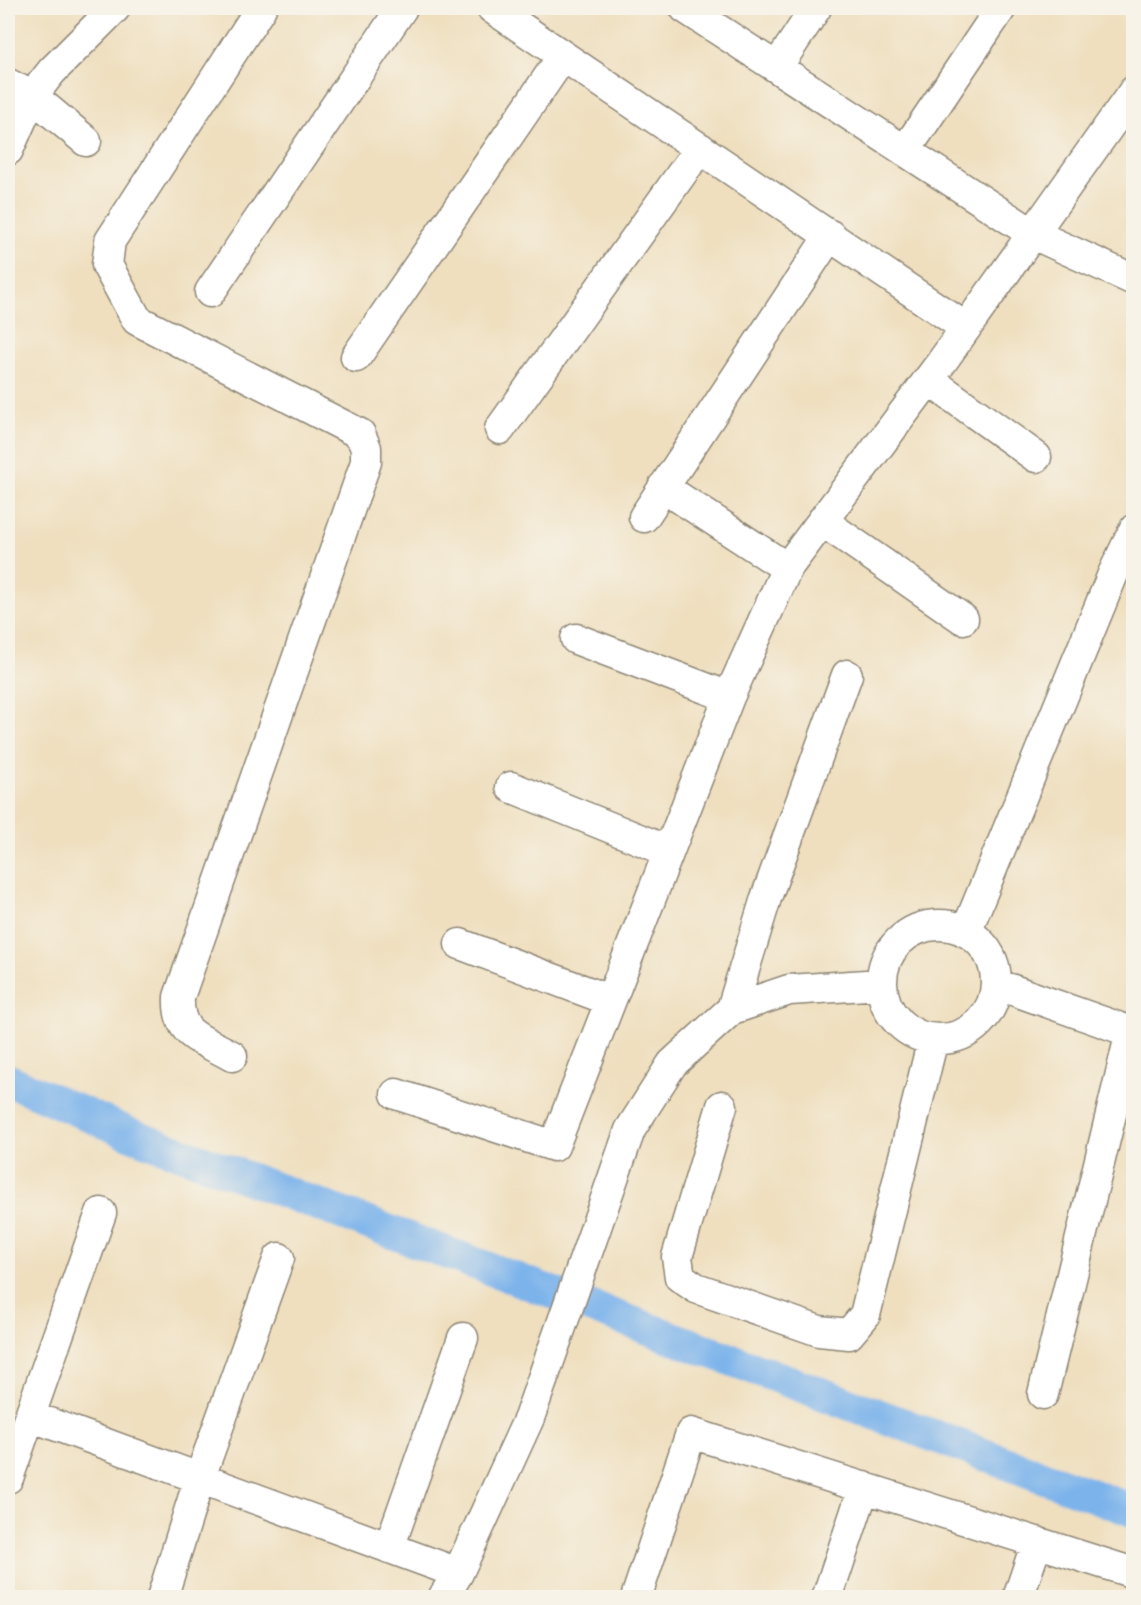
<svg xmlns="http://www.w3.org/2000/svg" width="1141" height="1605" font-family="'Indie Flower',sans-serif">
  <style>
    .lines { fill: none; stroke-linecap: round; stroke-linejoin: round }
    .canal { stroke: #7bb3eb; stroke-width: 33 }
    .minor-casing { stroke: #8d8575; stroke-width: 33 }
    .minor { stroke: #fff; stroke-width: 30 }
  </style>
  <rect width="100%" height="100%" fill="#f7f3e8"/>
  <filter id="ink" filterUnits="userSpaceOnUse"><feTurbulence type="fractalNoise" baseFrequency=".0167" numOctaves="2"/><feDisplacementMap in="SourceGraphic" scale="12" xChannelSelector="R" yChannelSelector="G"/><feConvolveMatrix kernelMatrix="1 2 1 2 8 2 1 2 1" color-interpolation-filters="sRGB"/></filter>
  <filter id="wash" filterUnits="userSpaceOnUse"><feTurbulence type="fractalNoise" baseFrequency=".008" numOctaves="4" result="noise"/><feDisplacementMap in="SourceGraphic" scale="24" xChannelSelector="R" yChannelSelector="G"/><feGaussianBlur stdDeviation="1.35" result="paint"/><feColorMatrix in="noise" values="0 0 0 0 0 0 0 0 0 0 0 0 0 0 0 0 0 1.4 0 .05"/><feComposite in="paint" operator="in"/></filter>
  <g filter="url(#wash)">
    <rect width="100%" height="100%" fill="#efdfbf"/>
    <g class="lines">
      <path class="canal" d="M8 1080 133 1135 1134 1511"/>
    </g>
  </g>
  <g filter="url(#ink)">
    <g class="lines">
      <defs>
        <path id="minor" d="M492 8 966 328
          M685 8 1033 234 1134 280
          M777 67 816 8
          M8 84 32 96 86 141
          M8 150 32 96 52 71 115 8
          M905 151 1001 8
          M210 292 402 8
          M356 357 563 56
          M929 380 1036 457
          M500 429 700 148
          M663 487 787 568
          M644 517 830 235
          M822 521 963 619
          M576 639 729 697
          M511 787 668 851
          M882 982a57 57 0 1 1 114 0a57 57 0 1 1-114 0Z
          M966 932 1113 574 1134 530
          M460 944 609 1000
          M996 984 1134 1033
          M732 1009 766 898 847 675
          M232 1056C201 1038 177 1037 179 997L366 462V448L360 434 137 320 107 265 110 241 261 8
          M396 1094 554 1146 729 697 787 568 941 363 1134 91
          M722 1106 677 1257 680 1277 696 1288 819 1331 849 1334 865 1315 933 1039
          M1043 1394 1131 1032
          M30 1416 458 1573 529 1418 630 1130 672 1064 732 1009 789 990 882 984
          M8 1478 101 1213
          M389 1548 463 1338
          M162 1598 199 1480 279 1258
          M443 1598 458 1573
          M636 1598 691 1433 1134 1573
          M827 1598 864 1487
          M1018 1598 1037 1542"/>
      </defs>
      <use href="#minor" class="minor-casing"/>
      <use href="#minor" class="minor"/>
    </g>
  </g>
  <rect width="1141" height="1605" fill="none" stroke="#f7f3e8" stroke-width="30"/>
</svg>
